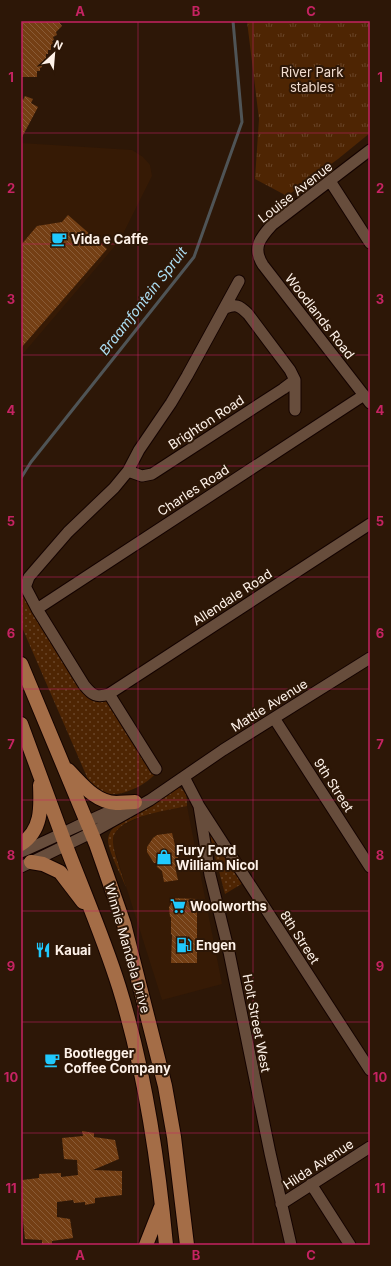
<svg xmlns="http://www.w3.org/2000/svg" width="391" height="1266" font-family="Inter,sans-serif">
  <style>
    .built { fill: #361a05 }
    .grass { fill: url(#grass-dots) }
    .park { fill: url(#park-tufts) }
    .lines { fill: none; stroke-linecap: round; stroke-linejoin: round }
    .stream { stroke: #4f5456; stroke-width: 3 }
    .building { fill: url(#building-back-hatch) }
    .minor-casing { stroke: #140300; stroke-width: 13 }
    .major-casing { stroke: #140300; stroke-width: 16 }
    .minor { stroke: #674d3c; stroke-width: 11 }
    .major { stroke: #a46d47; stroke-width: 14 }
    .grid { fill: none; stroke: #c52362; stroke-width: 1; stroke-opacity: 0.55 }
    .labels { text-anchor: middle; stroke-width: 4; stroke-linejoin: round; paint-order: stroke }
    .park-label { font-size: 13px; fill: #f3ded1; stroke: #2d1707 }
    .street-label { font-size: 13px; fill: #fef2e9; stroke: #2d1707 }
    .poi-label { font-size: 13px; font-weight: bold; fill: #fef2e9; stroke: #2d1707; text-anchor: start }
    .water-label { font-size: 14px; font-style: italic; fill: #acddf2; stroke: #2d1707 }
    .neatline { fill: none; stroke: #c52362; stroke-width: 1.5 }
    .grid-label { font-size: 13px; text-anchor: middle; font-weight: bold; fill: #c52362 }
  </style>
  <defs>
    <pattern id="grass-dots" width="8" height="8" patternUnits="userSpaceOnUse"><rect width="8" height="8" fill="#4e2503"/><path d="M2 2h.1M6 6h.1" fill="none" stroke="#694528" stroke-width="1.8" stroke-linecap="round"/></pattern>
    <pattern id="park-tufts" width="24" height="20" patternUnits="userSpaceOnUse"><rect width="24" height="20" fill="#4e2503"/><path d="M3 7l-1-3M5 7V3M7 7l1-3M15 17l-1-3M17 17v-4M19 17l1-3" fill="none" stroke="#694528"/></pattern>
    <pattern id="building-back-hatch" width="6" height="6" patternUnits="userSpaceOnUse"><rect width="6" height="6" fill="#743f14"/><path d="M-1 5l2 2M0 0l6 6M5-1l2 2" fill="none" stroke="#895b36"/></pattern>
  </defs>
  <rect width="100%" height="100%" fill="#2d1707"/>
  <path class="built" d="M21 143 132 150 143 157 150 165 152 176 120 240 21 356Z
    M187 806 222 984 162 1000 112 842 114 833 118 828 134 820 154 812Z"/>
  <path class="grass" d="M21 590 76 681 111 700 156 773C145 786 120 798 104 793 99 791 94 787 90 784L21 625Z
    M178 787C187 791 187 797 187 806 169 810 114 817 113 840 112 849 123 877 126 887 122 877 107 849 108 839 109 832 113 827 119 824Z
    M206 822 243 883 225 894Z"/>
  <path class="park" d="M247 21H370V133L338 159 287 196 255 179 259 119Z"/>
  <g class="lines">
    <path class="stream" d="M21 478 31 462 194 257 242 122 233 21"/>
  </g>
  <path class="building" d="M21 21H58L62 26 56 32 57 35 53 37 54 40 52 41 53 43 51 45V50H48V54H46V59H44V63H42V67L40 68V71H37V77H22V71H21Z
    M25 96 33 99 31 103 38 107 21 139V98L23 100Z
    M68 215 107 249 21 348V245L37 226 62 222Z
    M172 833 180 866 175 867 178 880 164 882 162 871 157 867 156 863H154L147 852V847L153 838 157 835Z
    M171 898 197 899V963H171L172 935 171 934V917H170L169 907 171 904Z
    M82 1131 94 1133V1137L115 1140 119 1159 93 1170 122 1171V1195L95 1198V1203L85 1205V1202L74 1203 73 1200 57 1202V1217L70 1219 73 1238 52 1241V1245H42V1240L25 1239 22 1211V1180L39 1178V1174L61 1173V1177L78 1175 77 1160 64 1159 62 1138 83 1136Z"/>
  <g class="lines">
    <defs>
      <path id="minor" d="M370 150 272 225C260 238 252 248 263 265L370 403
        M330 181 370 243
        M239 281 187 376 171 403 139 450 128 471 114 488 68 532 29 577 26 585V588L37 609 84 685C92 695 96 698 109 694L370 524
        M225 308C236 304 239 305 248 314L290 370 295 380V410
        M128 471 142 476 152 474 283 389 295 380
        M37 609 364 395
        M109 694 156 769
        M274 718 370 867
        M184 777 199 806 370 1070
        M199 806 210 875 229 952 270 1153 291 1245
        M21 852C57 837 91 818 128 804
        M21 867 91 833 150 800 223 750 370 658
        M311 1184 350 1245
        M281 1204 370 1147"/>
      <path id="major" d="M21 664 96 844 124 924 165 1086 174 1137 187 1245
        M21 724C36 765 51 806 66 846 84 893 104 939 119 987 145 1071 158 1158 166 1245
        M68 770C82 784 95 802 116 803 122 803 129 802 135 802
        M21 844C42 830 41 808 40 785
        M31 862 43 864 60 872 83 902
        M146 1245 161 1207"/>
    </defs>
    <use href="#minor" class="minor-casing"/>
    <use href="#major" class="major-casing"/>
    <use href="#minor" class="minor"/>
    <use href="#major" class="major"/>
  </g>
  <path class="grid" d="M138 21V1245M253 21V1245M21 133H370M21 244H370M21 355H370M21 466H370M21 577H370M21 689H370M21 800H370M21 911H370M21 1022H370M21 1133H370"/>
  <defs>
    <symbol id="cafe-bare" viewBox="-9 -9 18 18"><path d="M-5.5-4.5H6V0H3Q3 3.5 0 3.5H-2.5Q-5.5 3.5-5.5 0ZM3-3.2v2h1.7v-2ZM-6 4.5H4V6H-6Z" fill="#20c9fd" stroke="#2d1707" stroke-width="2.5" paint-order="stroke"/></symbol>
    <symbol id="shop-bare" viewBox="-9 -9 18 18"><path d="M-5-2.5h2.3a2.7 3.5 0 0 1 5.4 0H5L5.5 6h-11ZM-1.5-2.5h3a1.5 2.3 0 0 0-3 0Z" fill="#20c9fd" stroke="#2d1707" stroke-width="2.5" paint-order="stroke"/></symbol>
    <symbol id="supermarket-bare" viewBox="-9 -9 18 18"><path d="M-6-5.5h2.5l.6 2H6L4.5 2H-2.5L-4.4-4H-6ZM-1.5 3.2a1.3 1.3 0 1 0 .1 0ZM3 3.2a1.3 1.3 0 1 0 .1 0Z" fill="#20c9fd" stroke="#2d1707" stroke-width="2.5" paint-order="stroke"/></symbol>
    <symbol id="fuel-bare" viewBox="-9 -9 18 18"><path d="M-5.5-6h7V0h2V4h1.3V-2.5L3-4.5l.8-.8L6-3V5H2.5V1h-1V6h-7ZM-4.2-4.7v3.2H.2V-4.7Z" fill="#20c9fd" stroke="#2d1707" stroke-width="2.5" paint-order="stroke"/></symbol>
    <symbol id="restaurant-bare" viewBox="-9 -9 18 18"><path d="M-5-6h1v4h1v-4h1v4h1v-4h1v5L-1.5 .5V6h-2V.5L-5-1ZM5-6V6H3V1.5H1.5Q1.5-4 5-6Z" fill="#20c9fd" stroke="#2d1707" stroke-width="2.5" paint-order="stroke"/></symbol>
  </defs>
  <g fill-rule="evenodd">
    <use href="#cafe-bare" x="48" y="228" width="22" height="22"/>
    <use href="#shop-bare" x="153" y="846" width="22" height="22"/>
    <use href="#supermarket-bare" x="167" y="895" width="22" height="22"/>
    <use href="#fuel-bare" x="173" y="934" width="22" height="22"/>
    <use href="#restaurant-bare" x="32" y="939" width="22" height="22"/>
    <use href="#cafe-bare" x="41" y="1049" width="22" height="22"/>
  </g>
  <g class="labels">
    <g class="park-label">
      <text x="312" y="77">River Park<tspan x="312" dy="15">stables</tspan></text>
    </g>
    <g class="street-label">
      <text transform="translate(295 192) rotate(-38)" y="5">Louise Avenue</text>
      <text transform="translate(320 316) rotate(52)" y="5">Woodlands Road</text>
      <text transform="translate(206 422) rotate(-33)" y="5">Brighton Road</text>
      <text transform="translate(193 490) rotate(-33)" y="5">Charles Road</text>
      <text transform="translate(232 597) rotate(-33)" y="5">Allendale Road</text>
      <text transform="translate(269 705) rotate(-32)" y="5">Mattie Avenue</text>
      <text transform="translate(334 785) rotate(57)" y="5">9th Street</text>
      <text transform="translate(300 937) rotate(57)" y="5">8th Street</text>
      <text transform="translate(128 948) rotate(74)" y="5">Winnie Mandela Drive</text>
      <text transform="translate(257 1023) rotate(79)" y="5">Holt Street West</text>
      <text transform="translate(318 1164) rotate(-33)" y="5">Hilda Avenue</text>
    </g>
    <g class="poi-label">
      <text x="71" y="244">Vida e Caffe</text>
      <text x="176" y="855">Fury Ford<tspan x="176" dy="15">William Nicol</tspan></text>
      <text x="190" y="911">Woolworths</text>
      <text x="196" y="950">Engen</text>
      <text x="55" y="955">Kauai</text>
      <text x="64" y="1058">Bootlegger<tspan x="64" dy="15">Coffee Company</tspan></text>
    </g>
    <g class="water-label">
      <text transform="translate(143 301) rotate(-52)" y="5">Braamfontein Spruit</text>
    </g>
  </g>
  <rect width="391" height="1266" fill="none" stroke="#2d1707" stroke-width="44"/>
  <g transform="translate(54 54) rotate(26)" stroke="#2d1707" stroke-width="3" paint-order="stroke">
  <path d="M0-3L7 15L0 10L-7 15Z" fill="#fef2e9"/>
  <text y="-6" font-size="11" font-weight="bold" text-anchor="middle" fill="#fef2e9">N</text>
  </g>
  <rect x="22" y="22" width="347" height="1222" class="neatline"/>
  <g class="grid-label">
    <text x="80" y="16">A</text>
    <text x="196" y="16">B</text>
    <text x="311" y="16">C</text>
    <text x="11" y="82">1</text>
    <text x="380" y="82">1</text>
    <text x="11" y="193">2</text>
    <text x="380" y="193">2</text>
    <text x="11" y="304">3</text>
    <text x="380" y="304">3</text>
    <text x="11" y="415">4</text>
    <text x="380" y="415">4</text>
    <text x="11" y="526">5</text>
    <text x="380" y="526">5</text>
    <text x="11" y="638">6</text>
    <text x="380" y="638">6</text>
    <text x="11" y="749">7</text>
    <text x="380" y="749">7</text>
    <text x="11" y="860">8</text>
    <text x="380" y="860">8</text>
    <text x="11" y="971">9</text>
    <text x="380" y="971">9</text>
    <text x="11" y="1082">10</text>
    <text x="380" y="1082">10</text>
    <text x="11" y="1193">11</text>
    <text x="380" y="1193">11</text>
    <text x="80" y="1260">A</text>
    <text x="196" y="1260">B</text>
    <text x="311" y="1260">C</text>
  </g>
</svg>
